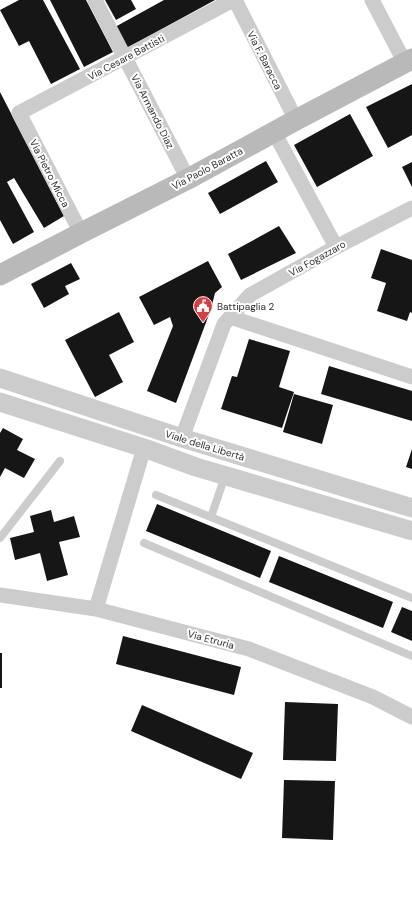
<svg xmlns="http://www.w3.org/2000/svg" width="412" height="923" font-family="'DM Sans',sans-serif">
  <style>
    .building { fill: #161616 }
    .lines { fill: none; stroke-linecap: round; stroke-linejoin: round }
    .service { stroke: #ccc; stroke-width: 8 }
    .minor { stroke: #ccc; stroke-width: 15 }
    .tertiary { stroke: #ccc; stroke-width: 19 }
    .secondary { stroke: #b9b9b9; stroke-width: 21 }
    .labels { text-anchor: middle; stroke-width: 4; stroke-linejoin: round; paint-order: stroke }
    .street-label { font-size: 10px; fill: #2f2f2f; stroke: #fff }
    .poi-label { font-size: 10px; fill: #2f2f2f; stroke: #fff; text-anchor: start }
  </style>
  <rect width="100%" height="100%" fill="#fff"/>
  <path class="building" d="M19 0H43L80 69 51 84 29 41 19 46 0 10Z
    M50 0H86L113 52 84 67Z
    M105 0H131L136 9 116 20Z
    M164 0H215L127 48 115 27Z
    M412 84V135L388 148 366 107Z
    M0 92 64 216 44 228 14 178 7 182 34 232 13 244 0 220Z
    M350 114 373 156 317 187 294 145Z
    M266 161 278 182 220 214 208 193Z
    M412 162V187L402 167Z
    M279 226 296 253 241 280 228 254Z
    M381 249 412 260V313L410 312 407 321 377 311 386 283 371 278Z
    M208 261 222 287 215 293 211 309 176 403 147 391 173 326 170 317 154 325 139 297Z
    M71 263 80 279 65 286 69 294 44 308 31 284Z
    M119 312 134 342 109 355 123 382 95 397 65 340Z
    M249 339 290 351 279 387 294 392 282 428 221 409 232 376 237 377Z
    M329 366 412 391V421L321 394Z
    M294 394 333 405 322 444 283 432Z
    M3 428 23 439 17 450 35 459 24 478 5 468 0 477V433Z
    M412 449V469L406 467Z
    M157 504 271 551 260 578 146 531Z
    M51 510 54 522 74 516 80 537 59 542 68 575 47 581 40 553 15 560 10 538 34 532 30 516Z
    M279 556 393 602 383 628 269 582Z
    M402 607 412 611V641L391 632Z
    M123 636 241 667 234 695 116 664Z
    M0 653H2V688H0Z
    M285 702 338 704 336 761 283 760Z
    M142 705 253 753 241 779 131 731Z
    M284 780 335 781 333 840 282 838Z"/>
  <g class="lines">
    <path class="service" d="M156 495 412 598
      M211 517 225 476
      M0 538 60 461
      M144 543 412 656"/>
    <path class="minor" d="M95 0 188 179
      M235 0 296 120
      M372 0 405 63
      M274 132 336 247
      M81 233 19 113 233 0
      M230 317 412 377
      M182 438 224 324 250 295 336 247 412 208
      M0 595 96 609 249 649 373 697 412 717
      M96 609 144 448"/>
    <path class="tertiary" d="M0 378 182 438 412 508
      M0 402 144 448 196 467 412 531"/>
    <path class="secondary" d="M0 275 81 233 188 179 296 120 412 59"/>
  </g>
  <defs>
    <symbol id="civic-pin" viewBox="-11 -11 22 30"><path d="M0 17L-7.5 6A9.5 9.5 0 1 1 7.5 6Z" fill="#dc3b43" stroke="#fff"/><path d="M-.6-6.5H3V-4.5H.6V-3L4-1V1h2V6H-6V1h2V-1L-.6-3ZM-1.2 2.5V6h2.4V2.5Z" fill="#fff"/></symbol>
  </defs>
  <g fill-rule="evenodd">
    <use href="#civic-pin" x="192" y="295" width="22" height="30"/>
  </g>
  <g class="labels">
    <g class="street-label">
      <text transform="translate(126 57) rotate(-28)" y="4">Via Cesare Battisti</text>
      <text transform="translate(265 60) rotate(63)" y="4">Via F. Baracca</text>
      <text transform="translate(153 111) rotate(63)" y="4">Via Armando Diaz</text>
      <text transform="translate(207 168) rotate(-28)" y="4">Via Paolo Baratta</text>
      <text transform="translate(50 173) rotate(63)" y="4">Via Pietro Micca</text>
      <text transform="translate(317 258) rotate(-29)" y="4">Via Fogazzaro</text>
      <text transform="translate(205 445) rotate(17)" y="4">Viale della Libertà</text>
      <text transform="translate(211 639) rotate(15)" y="4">Via Etruria</text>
    </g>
    <g class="poi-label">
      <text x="217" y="310">Battipaglia 2</text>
    </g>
  </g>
</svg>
